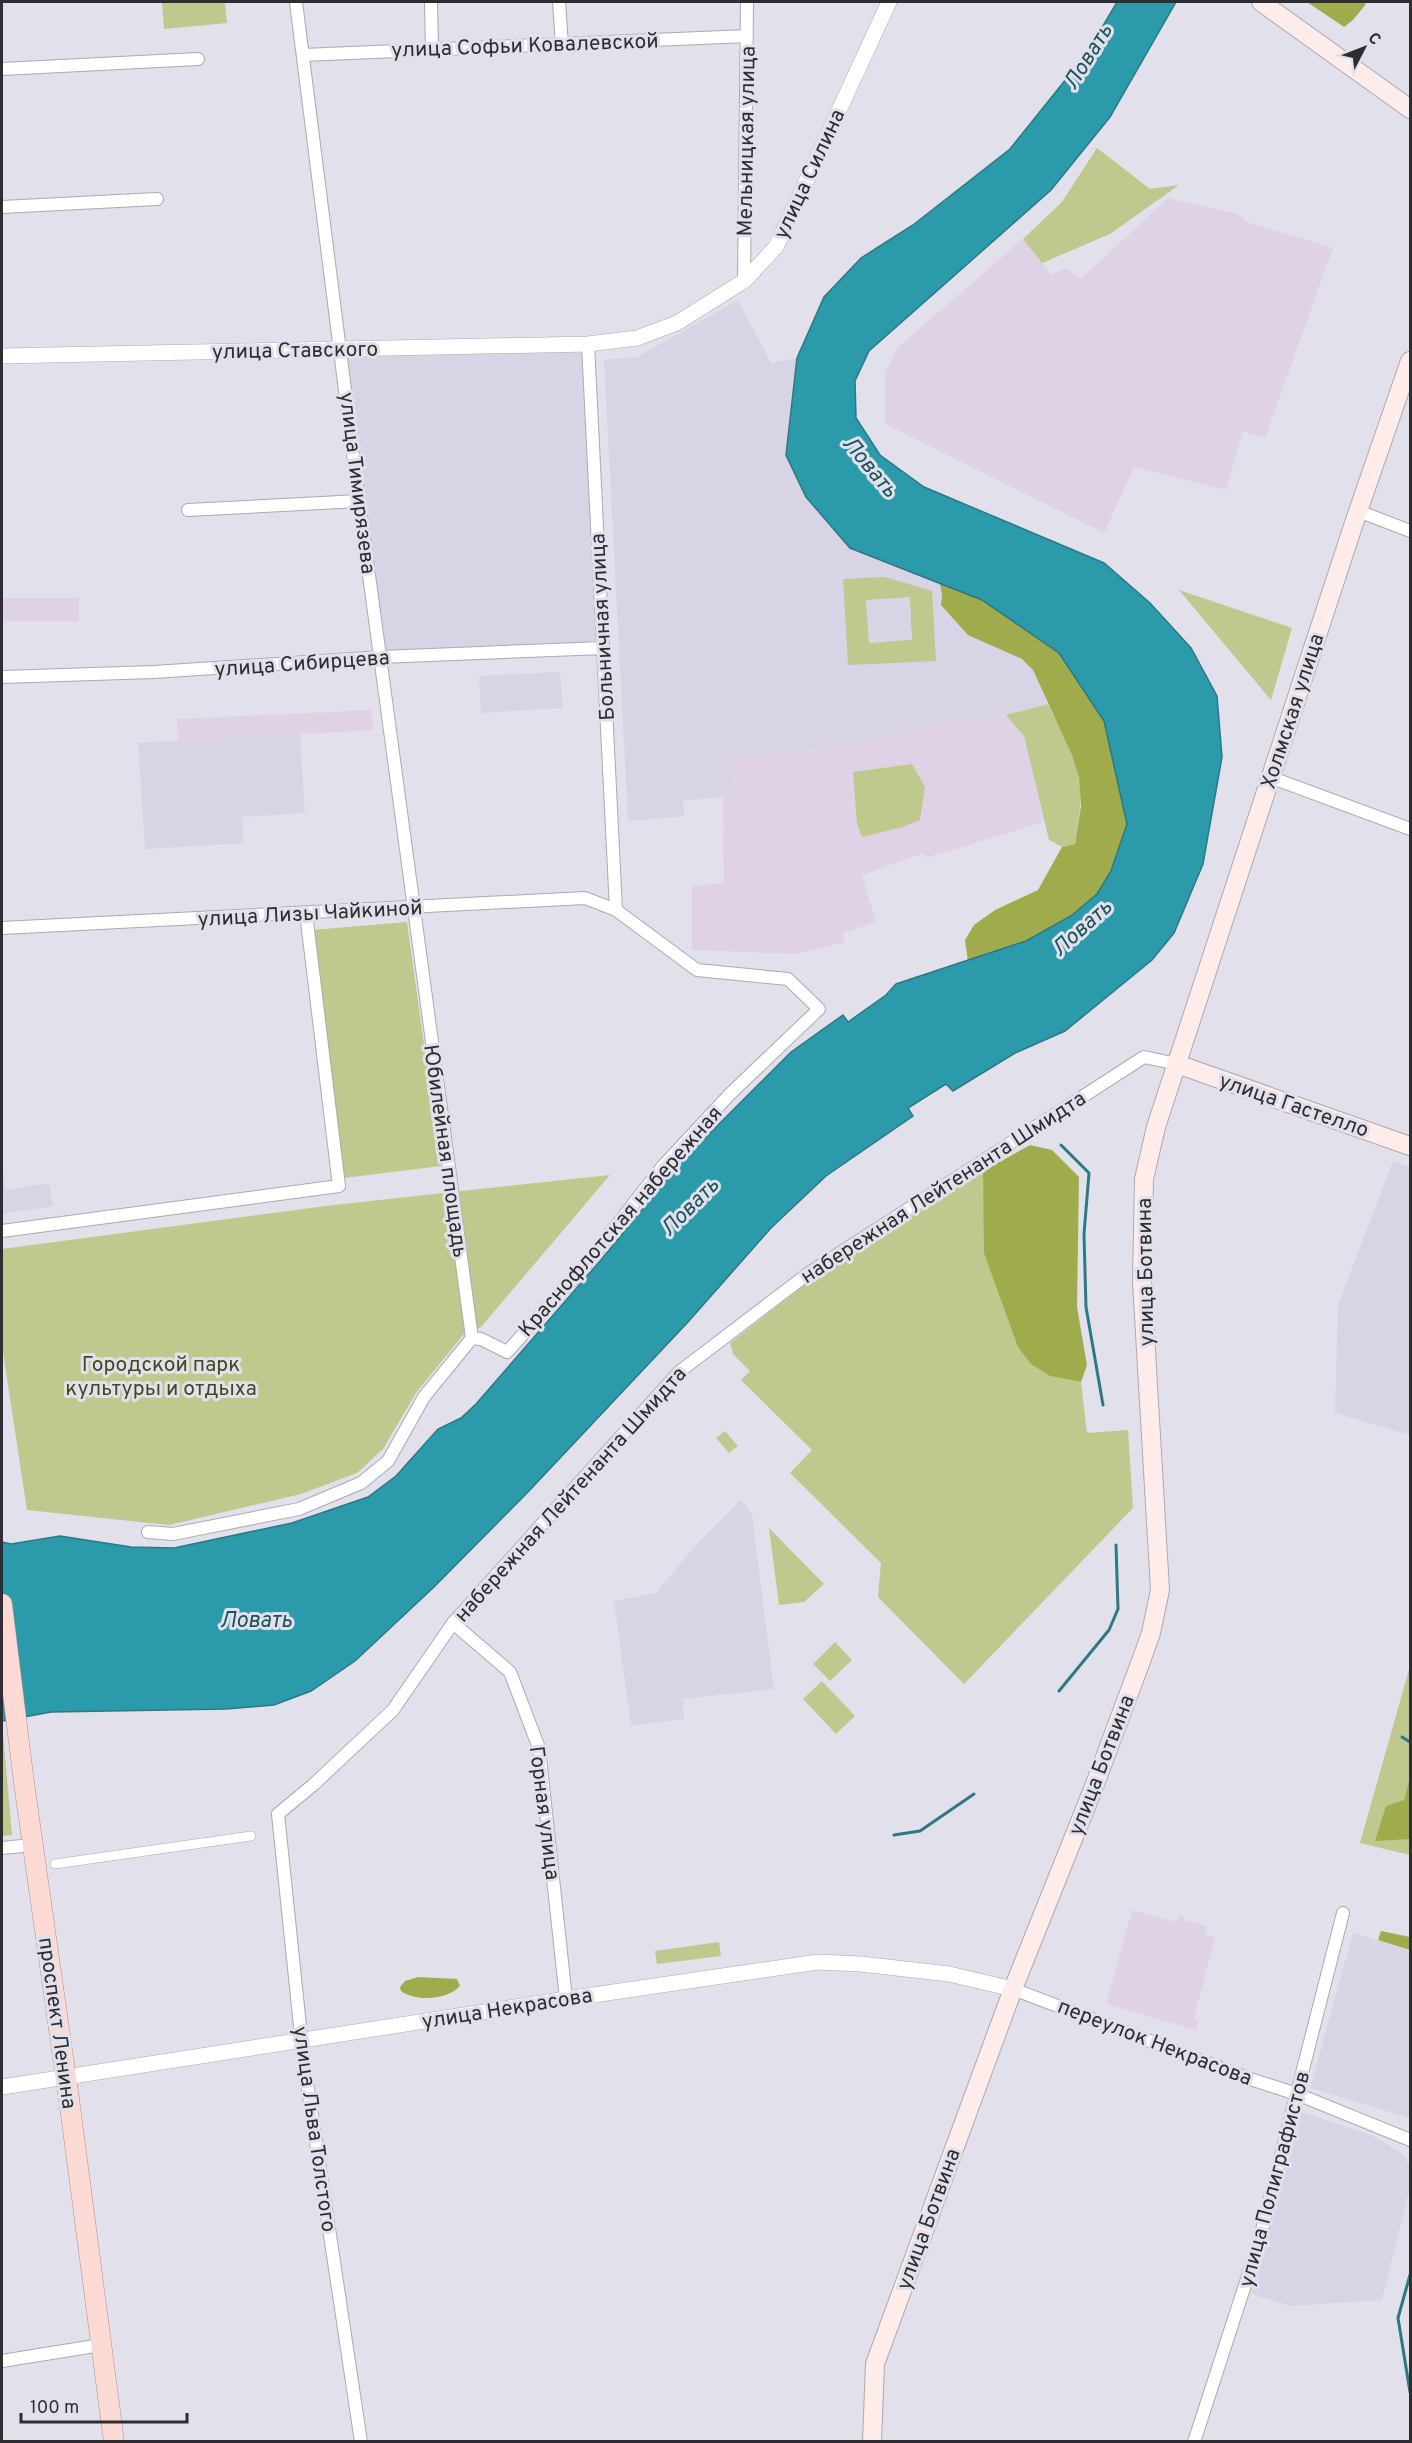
<svg xmlns="http://www.w3.org/2000/svg" width="1412" height="2443" font-family="Overpass,sans-serif">
  <style>
    .industrial { fill: #e0d2e6 }
    .built { fill: #d8d4e5 }
    .green { fill: #bfc88d; fill-rule: evenodd }
    .forest { fill: #a0ac4c }
    .water { fill: #2b9aaa; stroke: #2c7986; stroke-width: 1.5 }
    .lines { fill: none; stroke-linecap: round; stroke-linejoin: round }
    .stream { stroke: #2c7986; stroke-width: 3 }
    .pedestrian-casing { stroke: #aba9b3; stroke-width: 10 }
    .minor-casing { stroke: #aba9b3; stroke-width: 14 }
    .tertiary-casing { stroke: #aba9b3; stroke-width: 16 }
    .secondary-casing { stroke: #aba9b3; stroke-width: 20 }
    .primary-casing { stroke: #b38d89; stroke-width: 21 }
    .pedestrian { stroke: #fff; stroke-width: 9 }
    .minor { stroke: #fff; stroke-width: 12 }
    .tertiary { stroke: #fff; stroke-width: 15 }
    .secondary { stroke: #feecea; stroke-width: 18 }
    .primary { stroke: #fcdad4; stroke-width: 20 }
    .labels { text-anchor: middle; stroke-width: 6; stroke-linejoin: round; paint-order: stroke }
    .street-label { font-size: 21px; fill: #2e2d31; stroke: #e2e0eb }
    .park-label { font-size: 21px; fill: #434820; stroke: #e2e0eb }
    .water-label { font-size: 22px; font-style: italic; fill: #19545d; stroke: #e2e0eb }
  </style>
  <rect width="100%" height="100%" fill="#e2e0eb"/>
  <path class="industrial" d="M1168 198 1237 214 1247 222 1333 248 1265 438 1243 431 1226 490 1134 467 1104 533 885 424V373L898 347 1023 239 1052 275 1066 268 1081 279Z
    M2 598H79V621H2Z
    M371 710 373 730 178 741 177 719Z
    M1006 715 1024 736 1044 822 926 858 924 853 862 875 876 922 843 933 844 942 796 954 692 950V886L724 883 723 791 733 790 729 759 814 751 897 737 905 729Z
    M1132 1910 1177 1922 1179 1916 1184 1917V1920L1207 1926 1205 1934 1215 1937 1194 2018 1199 2020 1195 2030 1106 2004Z"/>
  <path class="built" d="M738 300 771 363 797 358 786 455 850 548 940 583 942 595 968 634 1015 655 1029 664 1037 678 1048 704 1006 715 905 729 897 737 814 751 729 759 733 791H723V797L683 801 684 816 628 821 604 360 637 357Z
    M584 347 599 643 385 653 345 353Z
    M560 672 563 708 481 713 479 676Z
    M300 733 305 813 242 817 244 843 145 849 138 743Z
    M1393 1161 1410 1167V1435L1335 1413 1338 1305Z
    M2 1165 6 1190 49 1183 53 1206 2 1214Z
    M741 1500 752 1514 774 1689 683 1699 684 1719 631 1726 614 1601 656 1593 695 1546Z
    M1353 1933 1410 1950V2118L1310 2088Z
    M1302 2112 1374 2136 1405 2156 1410 2167V2188L1382 2300 1290 2306 1251 2294Z"/>
  <path class="green" d="M162 2H225L227 23 164 29Z
    M1097 148 1150 189 1179 185 1110 234 1042 263 1023 239 1062 202Z
    M885 577 932 591 936 661 848 665 843 579ZM910 597 912 640 869 643 866 600Z
    M1179 590 1292 628 1271 700Z
    M1048 704C1059 727 1075 752 1079 778 1083 800 1078 822 1075 844L1062 847 1049 840 1024 736 1006 715Z
    M912 764 925 787 920 820 903 827 862 837 857 824 853 772Z
    M407 922 441 1166 344 1178 312 930Z
    M983 1171 984 1207 1050 1376 1081 1382 1087 1433 1128 1430 1133 1508 964 1684 878 1597 881 1563 790 1473 812 1450 741 1380 750 1371 733 1354 730 1343 811 1280Z
    M610 1175 481 1327 463 1335 416 1393 383 1449 357 1473 301 1494 169 1525 27 1510 2 1346V1249L334 1205Z
    M725 1431 738 1446 729 1453 716 1438Z
    M769 1528 824 1584 804 1602 779 1605Z
    M835 1642 852 1660 830 1681 813 1664Z
    M1410 1666V1855L1360 1843Z
    M822 1681 855 1716 836 1734 803 1699Z
    M2 1721 12 1835 2 1836Z
    M719 1942 721 1956 657 1964 655 1951Z"/>
  <path class="forest" d="M1307 2H1364L1366 4 1353 20 1344 27Z
    M940 583 982 600 1059 653 1104 721 1127 824 1111 871 1097 894 1071 916 1026 941 968 962 965 940 974 925 995 910 1038 890 1062 847 1075 844 1081 806 1079 777 1072 755 1033 670 1022 659 968 635 941 605 942 595Z
    M1030 1145 1052 1150 1079 1177 1077 1307 1087 1365 1081 1382 1050 1376 1031 1364 1018 1347 984 1253 983 1171Z
    M1410 1778V1839L1375 1841 1386 1806 1404 1800Z
    M1381 1931 1410 1937V1950L1378 1940Z
    M418 1977 457 1979 460 1986C448 2000 415 2002 401 1991L400 1987 405 1981Z"/>
  <path class="water" d="M1117 2H1176L1110 117 1051 190 869 351 855 381 856 418 880 455 924 487 1104 563 1150 603 1191 648 1217 696 1222 757 1203 864 1174 933 1152 960 1065 1031 1015 1053 953 1091 946 1084 908 1108 913 1116 826 1176 771 1228 688 1322 528 1492 434 1587 355 1661 311 1691 274 1705 226 1709 51 1712 2 1721V1542L11 1544 60 1536 131 1547 174 1548 292 1523 368 1497 396 1476 438 1429 461 1418 476 1404 600 1261 682 1161 791 1052 843 1015 848 1022 886 995 896 984 1026 941 1071 916 1097 894 1111 871 1127 824 1104 721 1059 653 982 600 850 548 806 497 786 455 797 358 824 297 861 258 913 225 1010 149 1087 53Z"/>
  <g class="lines">
    <path class="stream" d="M1061 1145 1089 1173 1084 1234 1086 1307 1103 1405
      M1059 1691 1109 1630 1118 1609 1116 1545
      M1402 1737 1410 1742
      M894 1835 920 1831 974 1794
      M1410 2275 1398 2318 1410 2392"/>
    <defs>
      <path id="pedestrian" d="M55 1864 251 1836"/>
      <path id="minor" d="M296 2 359 501 472 1338
        M431 2 432 49
        M559 2 562 45
        M303 55 747 36
        M2 69 198 59
        M2 207 157 199
        M744 281 747 2
        M588 344 616 910
        M188 510 359 501
        M1358 511 1410 531
        M2 677 154 672 381 657 603 648
        M1270 777 1410 829
        M2 928 585 898 616 910 697 970 788 979 819 1009 730 1094 663 1166 583 1268 507 1352 481 1339 472 1338
        M2 1231 339 1186 306 913
        M148 1532 173 1534 299 1509 361 1483 388 1461 424 1397 472 1338
        M453 1623 510 1672 539 1748 566 1999
        M2 1848 32 1845
        M1013 1989 1247 2078 1297 2094 1410 2140
        M2 2361 101 2345
        M361 2442 303 2055 278 1814 313 1785 393 1710 453 1623 679 1372 809 1273 1144 1057 1177 1064
        M1194 2442 1258 2245 1343 1913"/>
      <path id="tertiary" d="M2 356 588 344 637 338 677 323 744 281 776 247 889 2
        M2 2087 566 1999 818 1962 861 1964 949 1974 1013 1989"/>
      <path id="secondary" d="M1261 2 1410 109
        M1177 1064 1410 1146
        M872 2442 875 2364 1013 1989 1095 1784 1141 1661 1151 1633 1160 1590 1142 1282 1144 1179 1156 1127 1355 520 1410 361"/>
      <path id="primary" d="M2 1604 24 1783 69 2099 114 2442"/>
    </defs>
    <use href="#pedestrian" class="pedestrian-casing"/>
    <use href="#minor" class="minor-casing"/>
    <use href="#tertiary" class="tertiary-casing"/>
    <use href="#secondary" class="secondary-casing"/>
    <use href="#primary" class="primary-casing"/>
    <use href="#pedestrian" class="pedestrian"/>
    <use href="#minor" class="minor"/>
    <use href="#tertiary" class="tertiary"/>
    <use href="#secondary" class="secondary"/>
    <use href="#primary" class="primary"/>
  </g>
  <g class="labels">
    <g class="street-label">
      <text transform="translate(525 45) rotate(-2)" y="7">улица Софьи Ковалевской</text>
      <text transform="translate(746 141) rotate(-89)" y="7">Мельницкая улица</text>
      <text transform="translate(809 174) rotate(-65)" y="7">улица Силина</text>
      <text transform="translate(295 350) rotate(-1)" y="7">улица Ставского</text>
      <text transform="translate(358 483) rotate(83)" y="7">улица Тимирязева</text>
      <text transform="translate(602 627) rotate(-93)" y="7">Больничная улица</text>
      <text transform="translate(302 663) rotate(-4)" y="7">улица Сибирцева</text>
      <text transform="translate(1292 711) rotate(-72)" y="7">Холмская улица</text>
      <text transform="translate(310 913) rotate(-3)" y="7">улица Лизы Чайкиной</text>
      <text transform="translate(1294 1105) rotate(19)" y="7">улица Гастелло</text>
      <text transform="translate(446 1151) rotate(82)" y="7">Юбилейная площадь</text>
      <text transform="translate(943 1187) rotate(-33)" y="7">набережная Лейтенанта Шмидта</text>
      <text transform="translate(620 1221) rotate(-49)" y="7">Краснофлотская набережная</text>
      <text transform="translate(1145 1272) rotate(-91)" y="7">улица Ботвина</text>
      <text transform="translate(570 1494) rotate(-48)" y="7">набережная Лейтенанта Шмидта</text>
      <text transform="translate(1101 1765) rotate(-69)" y="7">улица Ботвина</text>
      <text transform="translate(545 1813) rotate(83)" y="7">Горная улица</text>
      <text transform="translate(507 2008) rotate(-9)" y="7">улица Некрасова</text>
      <text transform="translate(58 2023) rotate(82)" y="7">проспект Ленина</text>
      <text transform="translate(1155 2042) rotate(21)" y="7">переулок Некрасова</text>
      <text transform="translate(315 2129) rotate(82)" y="7">улица Льва Толстого</text>
      <text transform="translate(1274 2179) rotate(-75)" y="7">улица Полиграфистов</text>
      <text transform="translate(928 2219) rotate(-70)" y="7">улица Ботвина</text>
    </g>
    <g class="park-label">
      <text x="161" y="1371">Городской парк<tspan x="161" dy="24">культуры и отдыха</tspan></text>
    </g>
    <g class="water-label">
      <text transform="translate(1087 56) rotate(-58)" y="8">Ловать</text>
      <text transform="translate(871 466) rotate(50)" y="8">Ловать</text>
      <text transform="translate(1081 927) rotate(-42)" y="8">Ловать</text>
      <text transform="translate(689 1206) rotate(-45)" y="8">Ловать</text>
      <text x="256" y="1627">Ловать</text>
    </g>
  </g>
  <rect width="1412" height="2443" fill="none" stroke="#2e2d31" stroke-width="6"/>
  <g transform="translate(1364 48) rotate(48)" stroke="#e2e0eb" stroke-width="4.5" paint-order="stroke">
  <path d="M0-4.5L10 22L0 15L-10 22Z" fill="#2e2d31"/>
  <text y="-9" font-size="16" font-weight="bold" text-anchor="middle" fill="#2e2d31">С</text>
  </g>
  <path d="M21 2413v9h166v-9" fill="none" stroke="#2e2d31" stroke-width="3"/>
  <text x="30" y="2413" font-size="18" fill="#2e2d31" stroke="#e2e0eb" stroke-width="4.5" paint-order="stroke">100 m</text>
</svg>
